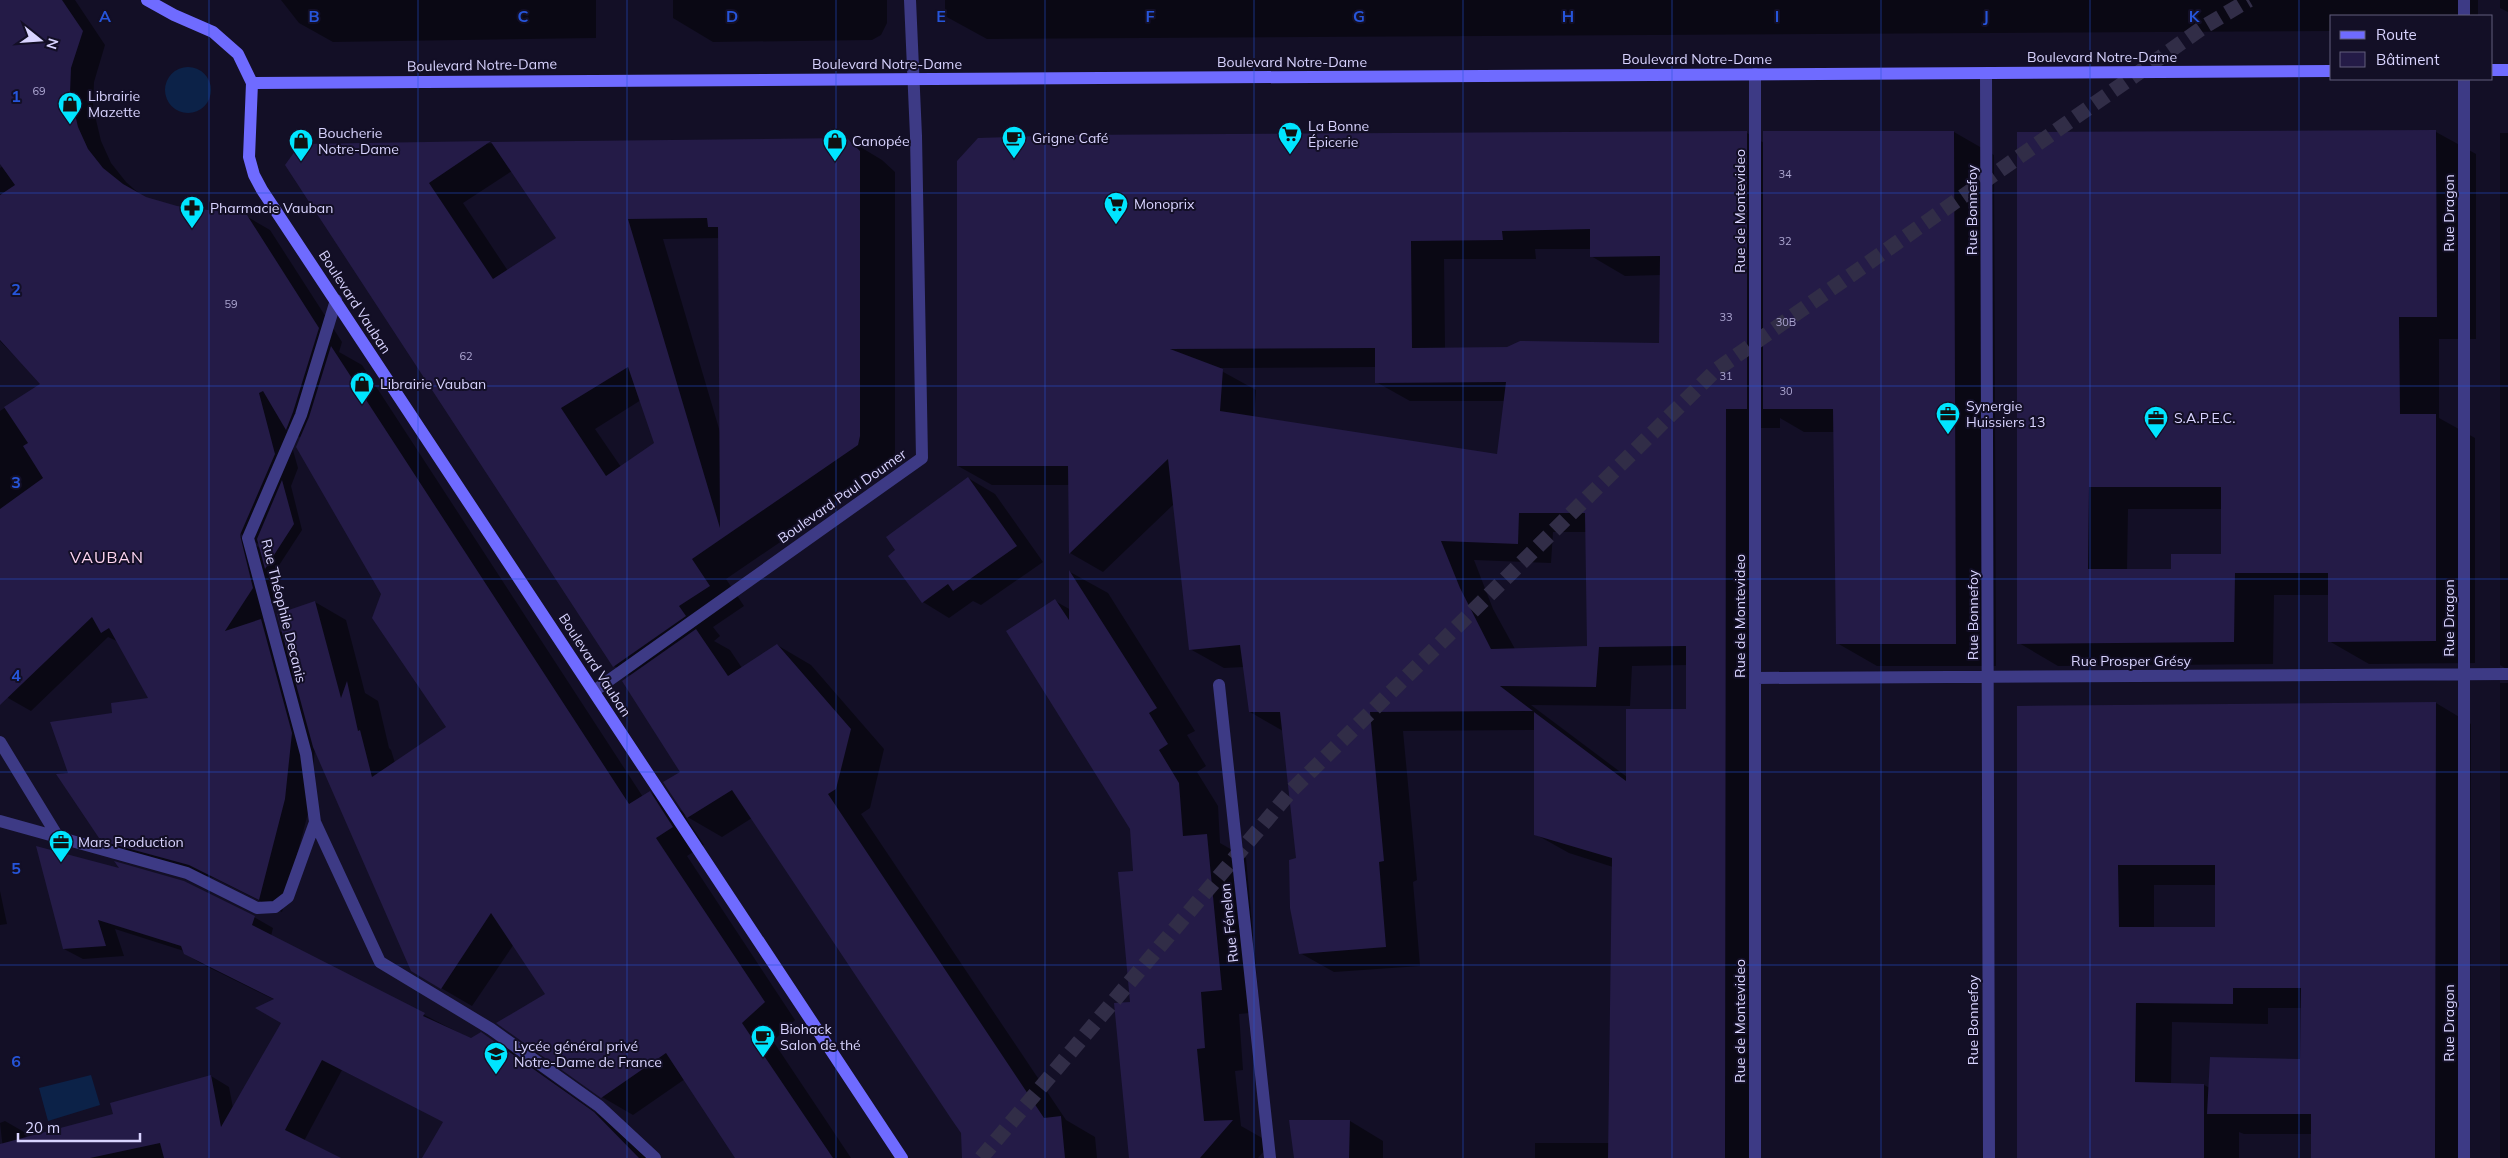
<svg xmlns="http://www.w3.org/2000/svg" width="2508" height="1158" font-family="Mulish,sans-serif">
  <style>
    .water { fill: #0c2248 }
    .shadow { fill: #0007; fill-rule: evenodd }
    .building { fill: #241b47; fill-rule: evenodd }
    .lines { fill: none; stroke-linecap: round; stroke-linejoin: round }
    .highway-tunnel { stroke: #312d47; stroke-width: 15; stroke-dasharray: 15 8; stroke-linecap: butt }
    .street { stroke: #3d3a85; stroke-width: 12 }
    .secondary { stroke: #6f6bff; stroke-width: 12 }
    .grid { fill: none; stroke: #2655da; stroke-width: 1; stroke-opacity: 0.55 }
    .labels { text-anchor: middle; stroke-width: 4; stroke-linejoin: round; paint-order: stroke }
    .number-label { font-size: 11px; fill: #aca6d1 }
    .street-label { font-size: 14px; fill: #d9d4ff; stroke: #130f26 }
    .poi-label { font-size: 14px; fill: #d9d4ff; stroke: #130f26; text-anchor: start }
    .quarter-label { font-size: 16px; letter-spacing: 1px; fill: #ffd6f0; stroke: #130f26 }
    .grid-label { font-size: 16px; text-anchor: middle; font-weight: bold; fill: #2655da; stroke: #130f26; stroke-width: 4; stroke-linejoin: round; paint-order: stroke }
  </style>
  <rect width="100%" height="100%" fill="#130f26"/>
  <path class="water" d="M165 90a23 23 0 1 1 46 0a23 23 0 1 1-46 0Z
    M91 1075 100 1105 48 1121 39 1088Z"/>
  <path class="shadow" d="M0 0H75L105 45 94 82 93 107 101 141 111 163 126 182 143 197 177 208 246 216 270 230 342 342 339 352 362 365 643 797 650 792 685 813 682 772 631 676 614 666 287 165 301 146 847 139 882 160 895 172V456L893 465 726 579 744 606 713 627 720 636 714 641 730 650 742 668 777 645 811 665 884 749 870 808 861 814 1066 1120 1095 1137 1097 1158H979L752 818 722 837 684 815 704 845 687 856 795 1020 773 1041 851 1158H737L685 1079 633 1115 602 1097 547 994 514 944 472 1006 441 988 315 749 308 813 282 912 214 878 125 853 101 840 70 775 113 714 150 699 119 642 108 637 31 711 8 698 0 685V411L42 384 0 341V168L3 166 0 162ZM512 171 557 238 508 271 463 203ZM720 238V432L663 239ZM641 400 656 444 621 467 595 429ZM287 429 301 438 382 593 448 727 395 763 391 750 389 748 378 701 365 693 346 620 315 602 283 633 263 621 276 601 268 570 274 573 302 530 291 486 298 468ZM236 531 260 545V548L234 533Z
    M281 0H596V38L333 42 299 23Z
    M673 0H887V23L881 35 872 40 713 42 673 18Z
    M945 0H2478V16H2332V31L987 39 945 16Z
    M2500 0H2508V12L2500 8Z
    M1954 132 1994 155 1996 666H1877L1837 643 1834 432H1804L1780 418V428H1759L1758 1158H1535V1143H1610L1613 867 1569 853 1535 834V730L1403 731 1417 880 1413 882 1420 966 1334 972 1300 953 1298 859 1283 731 1250 712 1244 667 1224 668 1190 649 1174 504 1103 572 1070 553V485H992L958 466V161L1747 133 1764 143ZM1535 249H1591V256L1625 276 1661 275 1660 344 1445 349 1444 259H1536ZM1376 367V382L1410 401H1505L1498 455 1254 417 1256 390 1216 368ZM1553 532H1586L1588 648 1515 649 1493 609 1474 560 1551 563ZM1687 665 1688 710 1627 777 1531 705 1630 706 1632 666Z
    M2436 132 2476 154V339H2439V418L2475 438V663L2369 664 2329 641 2330 595H2274L2273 664 2058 666 2019 643 2018 133ZM2128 509H2222V555L2172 570H2127Z
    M2500 133H2508V670L2500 665Z
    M968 478 995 494 1043 562 981 605 973 601 949 618 923 602Z
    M1070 572 1108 593 1195 731 1187 735 1206 766 1197 772 1218 806 1220 843 1246 858 1260 1012 1239 1014 1243 1070 1235 1071 1241 1126 1271 1143 1258 1158H1130L1135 872 1132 829 1055 601 1071 610Z
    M2500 683H2508V1158H2500Z
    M2436 703 2471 724 2470 1158H2312V1134H2244L2239 1132V1158H2018L2019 707ZM2154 885H2216V928H2154ZM2268 1008H2302V1060L2210 1088 2204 1085 2171 1084 2172 1022 2268 1024Z
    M38 847 254 917 273 928 271 936 471 1039 481 1034 506 1048 613 1125 647 1158H424L444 1122 342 1070 304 1141 335 1158H4L0 1123 5 1121 24 1132 27 1138 114 1115 211 1076 229 1087 233 1108 283 1023 275 1000 204 965 185 954 184 951 115 929 124 956 83 959 64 949Z
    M0 891 7 924 0 925Z
    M1350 1121 1383 1141V1158H1295Z"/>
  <path class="building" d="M0 0H62L83 31 71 68 70 93 78 127 88 149 103 168 123 184 146 197 177 206 247 215 319 328 293 412 286 430 263 391 259 393 275 454 240 535 253 588 225 631 261 619 292 733 285 799 259 900 189 865 101 841 56 774 68 773 50 722 112 713 111 703 148 698 109 628 101 633 92 617 0 705V509L43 478 23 446 28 443 4 407 40 384 0 340V195L15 185 0 164Z
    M2436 130 2437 317H2399L2400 414H2436V641L2328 642V573H2235L2234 642 2017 644V132ZM2089 487H2221V554H2171V569H2088Z
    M1747 131V409H1726L1725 1158H1608L1612 858 1534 835V712L1626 781V709H1686V646L1599 647 1596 687 1500 686 1533 711 1370 712 1384 861 1379 862 1386 947 1299 954 1290 908 1289 860 1296 858 1280 712H1249L1240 645 1189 650 1168 459 1069 554 1068 466H957V161L978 138 1068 135ZM1590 229V257L1660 256 1659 343 1520 341 1507 347 1412 348 1411 241 1503 240 1502 231ZM1375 348V383L1506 382 1497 454 1220 411 1223 369 1170 349ZM1519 513H1585L1587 646 1491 649 1460 588 1441 541 1518 544Z
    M1763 131H1954L1956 644H1836L1833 409H1763Z
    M847 138 860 151V436L858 445 692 559 710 586 679 606 686 616 613 667 285 165 300 144 491 141 429 183 493 279 556 238 491 142ZM707 218 708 227H718L720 528 628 219ZM628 367 654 443 606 476 561 408Z
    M331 346 629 804 650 791 673 827 656 838 765 1002 742 1023 833 1158H735L666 1053 601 1098 496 1023 545 994 491 913 441 989 411 971 313 747 277 614 315 601 341 698 347 681 358 731 360 730 372 777 446 727 372 618 381 594 296 447 309 417Z
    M968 477 1017 546 953 591 948 584 922 603 888 556 895 550 886 537Z
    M282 480 294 524 265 569 257 539Z
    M1069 570 1157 708 1149 713 1168 744 1159 750 1179 783 1183 836 1207 834 1222 990 1201 992 1205 1048 1197 1049 1204 1121 1233 1120 1200 1158H1129L1114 1003 1130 1002 1118 872 1133 871 1130 829 1006 631 1055 599 1069 620Z
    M696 629 728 676 777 644 851 729 836 789 828 794 1044 1118 1061 1116 1065 1158H962L961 1133 952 1120 732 790 687 818 663 782 680 772 622 681Z
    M2436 702 2435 1158H2311V1114H2207L2210 1057 2300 1059 2301 988H2233V1004L2136 1003 2135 1082 2204 1084V1158H2017V706ZM2118 865H2215V927H2119Z
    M36 846 119 868 114 861 184 881 255 916 252 925 425 1013 423 1016 471 1038 481 1032 594 1112 639 1158H422L443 1122 322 1060 285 1130 341 1158H164L160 1143 90 1158H0V1144L113 1114 110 1103 211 1075 221 1127 281 1023 255 1008 274 999 184 954 181 946 98 920 106 946 63 949Z
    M1289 1120H1350L1349 1158H1294Z"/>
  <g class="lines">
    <path class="highway-tunnel" d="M981 1158 1292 790 1716 370 2205 26 2249 0"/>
    <path class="street" d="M2464 0V16
      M1986 73 1989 1158
      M1755 678 2508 674
      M1219 685 1270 1158
      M594 691 922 458 916 136 910 0
      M0 742 58 837
      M0 821 187 873 257 908 275 907 288 897 315 822 306 754 248 538 301 415 336 300
      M315 822 380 962 491 1029 599 1106 655 1158
      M1755 1158V74
      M2464 1158V79"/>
    <path class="secondary" d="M147 0 174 15 213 32 238 54 252 83 249 157 254 175 262 190 902 1158
      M2492 70H2508
      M252 83 2332 71"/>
  </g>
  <path class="grid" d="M209 0V1158M418 0V1158M627 0V1158M836 0V1158M1045 0V1158M1254 0V1158M1463 0V1158M1672 0V1158M1881 0V1158M2090 0V1158M2299 0V1158M0 193H2508M0 386H2508M0 579H2508M0 772H2508M0 965H2508"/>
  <defs>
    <symbol id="shop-pin" viewBox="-11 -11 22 30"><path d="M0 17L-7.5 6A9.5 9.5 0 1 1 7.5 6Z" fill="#00e5ff" stroke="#130f26"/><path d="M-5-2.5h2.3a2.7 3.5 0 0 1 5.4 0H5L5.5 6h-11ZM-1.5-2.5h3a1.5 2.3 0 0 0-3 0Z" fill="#111"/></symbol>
    <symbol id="supermarket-pin" viewBox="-11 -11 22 30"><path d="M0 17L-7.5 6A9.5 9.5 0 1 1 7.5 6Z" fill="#00e5ff" stroke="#130f26"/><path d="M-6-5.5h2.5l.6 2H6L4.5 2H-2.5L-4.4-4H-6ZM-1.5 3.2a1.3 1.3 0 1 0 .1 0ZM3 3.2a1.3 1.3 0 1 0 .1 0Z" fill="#111"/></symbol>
    <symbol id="cafe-pin" viewBox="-11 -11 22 30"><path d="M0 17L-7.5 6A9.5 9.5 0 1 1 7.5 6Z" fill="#00e5ff" stroke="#130f26"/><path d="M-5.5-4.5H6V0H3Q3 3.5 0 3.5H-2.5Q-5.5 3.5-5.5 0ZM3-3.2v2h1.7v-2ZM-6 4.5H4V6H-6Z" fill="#111"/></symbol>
    <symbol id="pharmacy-pin" viewBox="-11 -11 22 30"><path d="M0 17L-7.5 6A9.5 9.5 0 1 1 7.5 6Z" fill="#00e5ff" stroke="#130f26"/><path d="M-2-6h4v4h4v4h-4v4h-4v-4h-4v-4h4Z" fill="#111"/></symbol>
    <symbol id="office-pin" viewBox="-11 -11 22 30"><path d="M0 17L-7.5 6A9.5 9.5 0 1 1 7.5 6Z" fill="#00e5ff" stroke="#130f26"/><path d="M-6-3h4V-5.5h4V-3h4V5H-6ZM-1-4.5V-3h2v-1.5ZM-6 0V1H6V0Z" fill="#111"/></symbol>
    <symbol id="school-pin" viewBox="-11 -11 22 30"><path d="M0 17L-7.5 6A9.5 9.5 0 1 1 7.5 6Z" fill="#00e5ff" stroke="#130f26"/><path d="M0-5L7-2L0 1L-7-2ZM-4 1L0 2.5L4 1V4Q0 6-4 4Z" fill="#111"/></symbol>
  </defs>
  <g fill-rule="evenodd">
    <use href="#shop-pin" x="56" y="90" width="28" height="38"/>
    <use href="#supermarket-pin" x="1276" y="120" width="28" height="38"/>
    <use href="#cafe-pin" x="1000" y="124" width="28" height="38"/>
    <use href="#shop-pin" x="287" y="127" width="28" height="38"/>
    <use href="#shop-pin" x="821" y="127" width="28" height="38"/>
    <use href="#supermarket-pin" x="1102" y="190" width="28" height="38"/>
    <use href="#pharmacy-pin" x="178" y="194" width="28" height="38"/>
    <use href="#shop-pin" x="348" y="370" width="28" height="38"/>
    <use href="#office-pin" x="1934" y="400" width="28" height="38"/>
    <use href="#office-pin" x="2142" y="404" width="28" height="38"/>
    <use href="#office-pin" x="47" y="828" width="28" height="38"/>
    <use href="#cafe-pin" x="749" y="1023" width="28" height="38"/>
    <use href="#school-pin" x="482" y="1040" width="28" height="38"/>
  </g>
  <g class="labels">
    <g class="number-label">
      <text x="39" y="95">69</text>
      <text x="1785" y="178">34</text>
      <text x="1785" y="245">32</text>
      <text x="231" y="308">59</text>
      <text x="1726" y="321">33</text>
      <text x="1786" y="326">30B</text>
      <text x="466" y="360">62</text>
      <text x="1726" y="380">31</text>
      <text x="1786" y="395">30</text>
    </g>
    <g class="street-label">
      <text x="2102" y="62">Boulevard Notre-Dame</text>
      <text x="1697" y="64">Boulevard Notre-Dame</text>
      <text x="1292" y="67">Boulevard Notre-Dame</text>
      <text x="887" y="69">Boulevard Notre-Dame</text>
      <text transform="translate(482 65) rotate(-1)" y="5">Boulevard Notre-Dame</text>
      <text transform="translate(1972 210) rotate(-90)" y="5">Rue Bonnefoy</text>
      <text transform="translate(1740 211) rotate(-90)" y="5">Rue de Montevideo</text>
      <text transform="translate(2449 213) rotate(-90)" y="5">Rue Dragon</text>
      <text transform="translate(355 302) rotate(57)" y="5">Boulevard Vauban</text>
      <text transform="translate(842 496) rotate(-35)" y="5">Boulevard Paul Doumer</text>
      <text transform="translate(284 611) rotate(76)" y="5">Rue Théophile Decanis</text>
      <text transform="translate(1973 615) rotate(-90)" y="5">Rue Bonnefoy</text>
      <text transform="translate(1740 616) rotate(-90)" y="5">Rue de Montevideo</text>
      <text transform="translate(2449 618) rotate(-90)" y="5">Rue Dragon</text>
      <text x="2131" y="666">Rue Prosper Grésy</text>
      <text transform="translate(595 665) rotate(57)" y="5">Boulevard Vauban</text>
      <text transform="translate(1229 923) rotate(-96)" y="5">Rue Fénelon</text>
      <text transform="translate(1973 1020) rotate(-90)" y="5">Rue Bonnefoy</text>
      <text transform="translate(1740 1021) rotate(-90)" y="5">Rue de Montevideo</text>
      <text transform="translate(2449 1023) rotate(-90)" y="5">Rue Dragon</text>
    </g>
    <g class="poi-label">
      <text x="88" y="101">Librairie<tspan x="88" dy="16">Mazette</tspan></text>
      <text x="1308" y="131">La Bonne<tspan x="1308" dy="16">Épicerie</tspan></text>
      <text x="318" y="138">Boucherie<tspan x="318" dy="16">Notre-Dame</tspan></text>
      <text x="1032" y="143">Grigne Café</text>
      <text x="852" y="146">Canopée</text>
      <text x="1134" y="209">Monoprix</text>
      <text x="210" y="213">Pharmacie Vauban</text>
      <text x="380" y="389">Librairie Vauban</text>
      <text x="1966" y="411">Synergie<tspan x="1966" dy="16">Huissiers 13</tspan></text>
      <text x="2174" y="423">S.A.P.E.C.</text>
      <text x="78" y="847">Mars Production</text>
      <text x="780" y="1034">Biohack<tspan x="780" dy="16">Salon de thé</tspan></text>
      <text x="514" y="1051">Lycée général privé<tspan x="514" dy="16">Notre-Dame de France</tspan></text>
    </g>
    <g class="quarter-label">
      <text x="107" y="563">VAUBAN</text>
    </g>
  </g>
  <g class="grid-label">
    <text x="105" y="22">A</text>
    <text x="314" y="22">B</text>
    <text x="523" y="22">C</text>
    <text x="732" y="22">D</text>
    <text x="941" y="22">E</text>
    <text x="1150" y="22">F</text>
    <text x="1359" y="22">G</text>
    <text x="1568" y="22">H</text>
    <text x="1777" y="22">I</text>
    <text x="1986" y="22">J</text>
    <text x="2194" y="22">K</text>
    <text x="16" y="102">1</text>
    <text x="16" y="295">2</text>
    <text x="16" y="488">3</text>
    <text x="16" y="681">4</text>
    <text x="16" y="874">5</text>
    <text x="16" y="1067">6</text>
  </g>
  <rect x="2330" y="15" width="162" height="65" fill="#130f26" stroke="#625e7d"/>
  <rect x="2340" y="31" width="25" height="8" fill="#6f6bff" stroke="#625e7d"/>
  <text x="2376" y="40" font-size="15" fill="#d9d4ff">Route</text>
  <rect x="2340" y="52" width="25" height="15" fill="#241b47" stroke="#625e7d"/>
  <text x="2376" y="65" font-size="15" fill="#d9d4ff">Bâtiment</text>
  <g transform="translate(40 40) rotate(107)" stroke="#130f26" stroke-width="4" paint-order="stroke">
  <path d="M0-4L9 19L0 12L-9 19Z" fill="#d9d4ff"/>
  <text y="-8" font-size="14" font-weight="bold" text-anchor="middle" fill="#d9d4ff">N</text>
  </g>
  <path d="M18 1133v8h122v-8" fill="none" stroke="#d9d4ff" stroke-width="2.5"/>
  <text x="25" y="1133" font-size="15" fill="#d9d4ff" stroke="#130f26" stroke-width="4" paint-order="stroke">20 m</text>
</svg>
